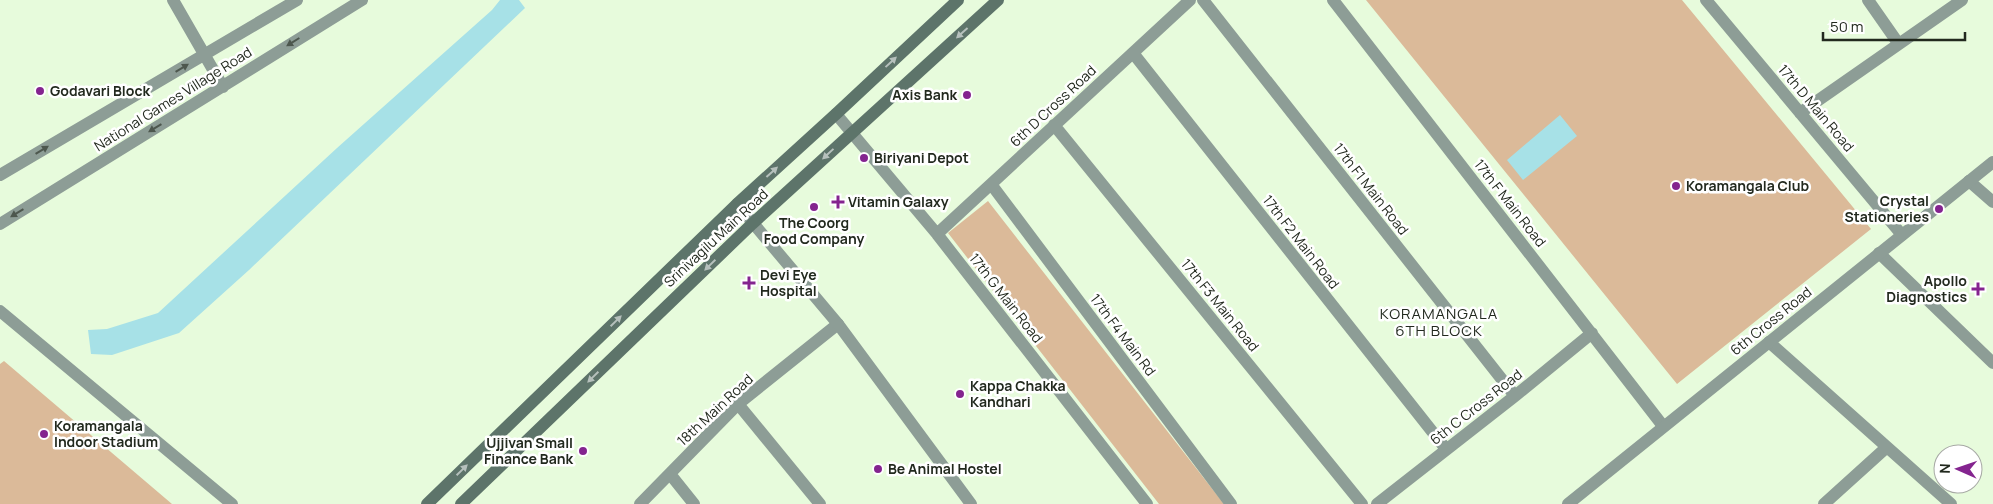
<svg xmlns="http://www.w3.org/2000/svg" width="1993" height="504" font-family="Manrope,sans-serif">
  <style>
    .green { fill: #dbba99 }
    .water { fill: #a7e1e7 }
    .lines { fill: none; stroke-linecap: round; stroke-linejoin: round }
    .minor { stroke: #8d9d96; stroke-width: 12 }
    .tertiary { stroke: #8d9d96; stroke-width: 12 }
    .secondary { stroke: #5d746a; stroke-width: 12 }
    .oneway { fill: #b6c0bc }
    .oneway2 { fill: #4d574e }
    .poi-dot { fill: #84248f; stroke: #fff; stroke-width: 2 }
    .labels { text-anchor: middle; stroke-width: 5; stroke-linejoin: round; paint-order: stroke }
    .poi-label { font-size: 14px; font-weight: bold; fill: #22291e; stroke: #fff; text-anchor: start }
    .street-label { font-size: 14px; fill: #22291e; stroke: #fff }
    .neighbourhood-label { font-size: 15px; letter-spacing: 1px; fill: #22291e; stroke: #fff }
  </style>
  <rect width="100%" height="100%" fill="#e7fbdc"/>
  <path class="green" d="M1366 0H1682L1871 229 1677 384Z
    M988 201 1224 504H1159L948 233Z
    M4 361 172 504H0V364Z"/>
  <path class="water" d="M500 0H519L525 8 249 270 179 333 112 355 91 354 88 330 107 329 158 313 337 148 492 10Z
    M1560 115 1577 136 1523 180 1507 160Z"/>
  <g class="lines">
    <path class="minor" d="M173 0 223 87
      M1203 0 1515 396
      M1333 0 1663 426
      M1706 0 1902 235
      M1868 0 1898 43
      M1133 53 1446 449
      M1800 113 1962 0
      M836 114 937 234 1147 504
      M1054 125 1362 504
      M0 175 297 0
      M1969 181 1993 202
      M991 184 1231 504
      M0 224 362 0
      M937 234 1190 0
      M1879 253 1993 363
      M0 311 232 504
      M1769 342 1951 504
      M738 404 820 504
      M670 474 694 504
      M640 504 738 404 838 324
      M1377 504 1515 396 1592 333
      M1824 504 1887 447"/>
    <path class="tertiary" d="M737 204 838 324 971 504
      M1568 504 1993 162"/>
    <path class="secondary" d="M427 504 737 204 836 114 958 0
      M461 504 752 224 998 0"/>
  </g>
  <defs><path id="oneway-solid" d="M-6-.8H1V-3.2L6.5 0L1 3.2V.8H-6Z" transform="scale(1.25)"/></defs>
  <g class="oneway">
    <use href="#oneway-solid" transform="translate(962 33) rotate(138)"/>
    <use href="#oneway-solid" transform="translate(891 62) rotate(-43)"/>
    <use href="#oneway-solid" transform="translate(828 154) rotate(137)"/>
    <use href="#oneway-solid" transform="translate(772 172) rotate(-42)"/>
    <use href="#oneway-solid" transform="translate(710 265) rotate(136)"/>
    <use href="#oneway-solid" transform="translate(616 321) rotate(-44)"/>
    <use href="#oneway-solid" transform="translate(593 377) rotate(136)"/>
    <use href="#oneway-solid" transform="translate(462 470) rotate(-44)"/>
  </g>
  <g class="oneway2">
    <use href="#oneway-solid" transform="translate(293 42) rotate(148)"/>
    <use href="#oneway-solid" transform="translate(182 68) rotate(-31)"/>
    <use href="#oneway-solid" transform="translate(155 128) rotate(149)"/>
    <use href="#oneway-solid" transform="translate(42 150) rotate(-31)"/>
    <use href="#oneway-solid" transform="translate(17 213) rotate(149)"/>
  </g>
  <g class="poi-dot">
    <circle cx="40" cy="91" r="5"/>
    <circle cx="967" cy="95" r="5"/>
    <circle cx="864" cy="158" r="5"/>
    <circle cx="1676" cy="186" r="5"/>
    <path d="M835.5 194.5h5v5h5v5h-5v5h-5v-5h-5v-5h5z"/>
    <circle cx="814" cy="207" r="5"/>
    <circle cx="1939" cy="209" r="5"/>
    <path d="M746.5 275.5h5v5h5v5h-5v5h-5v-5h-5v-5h5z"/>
    <path d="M1975.5 281.5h5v5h5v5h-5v5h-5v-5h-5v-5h5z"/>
    <circle cx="960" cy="394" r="5"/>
    <circle cx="44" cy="434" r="5"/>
    <circle cx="583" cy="451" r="5"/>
    <circle cx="878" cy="469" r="5"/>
  </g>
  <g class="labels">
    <g class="poi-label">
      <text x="50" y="96">Godavari Block</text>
      <text x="957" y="100" text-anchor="end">Axis Bank</text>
      <text x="874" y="163">Biriyani Depot</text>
      <text x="1686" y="191">Koramangala Club</text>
      <text x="1929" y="206" text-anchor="end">Crystal<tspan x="1929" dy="16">Stationeries</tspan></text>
      <text x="848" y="207">Vitamin Galaxy</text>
      <text x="814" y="228" text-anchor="middle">The Coorg<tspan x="814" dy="16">Food Company</tspan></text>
      <text x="760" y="280">Devi Eye<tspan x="760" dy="16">Hospital</tspan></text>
      <text x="1967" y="286" text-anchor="end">Apollo<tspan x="1967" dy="16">Diagnostics</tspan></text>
      <text x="970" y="391">Kappa Chakka<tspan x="970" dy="16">Kandhari</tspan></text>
      <text x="54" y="431">Koramangala<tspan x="54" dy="16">Indoor Stadium</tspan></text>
      <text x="573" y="448" text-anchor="end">Ujjivan Small<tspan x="573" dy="16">Finance Bank</tspan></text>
      <text x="888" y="474">Be Animal Hostel</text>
    </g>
    <g class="street-label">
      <text transform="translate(173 99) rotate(-32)" y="5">National Games Village Road</text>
      <text transform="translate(1053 106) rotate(-43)" y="5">6th D Cross Road</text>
      <text transform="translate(1816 108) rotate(50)" y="5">17th D Main Road</text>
      <text transform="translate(1371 189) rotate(52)" y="5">17th F1 Main Road</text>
      <text transform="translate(1510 203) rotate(52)" y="5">17th F Main Road</text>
      <text transform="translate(716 238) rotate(-43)" y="5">Srinivagilu Main Road</text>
      <text transform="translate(1301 242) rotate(52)" y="5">17th F2 Main Road</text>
      <text transform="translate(1006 298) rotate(52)" y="5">17th G Main Road</text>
      <text transform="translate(1220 305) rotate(51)" y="5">17th F3 Main Road</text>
      <text transform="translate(1771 321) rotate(-39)" y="5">6th Cross Road</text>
      <text transform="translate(1123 335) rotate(53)" y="5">17th F4 Main Rd</text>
      <text transform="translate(1476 407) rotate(-38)" y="5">6th C Cross Road</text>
      <text transform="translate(715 410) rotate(-43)" y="5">18th Main Road</text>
    </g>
    <g class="neighbourhood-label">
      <text x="1439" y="319">KORAMANGALA<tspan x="1439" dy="17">6TH BLOCK</tspan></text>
    </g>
  </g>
  <g transform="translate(1958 469) rotate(272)"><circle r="24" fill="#ffffff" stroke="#a7a9a5"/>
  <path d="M0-4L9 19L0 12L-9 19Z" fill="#84248f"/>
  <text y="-8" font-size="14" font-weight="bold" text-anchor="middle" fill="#22291e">N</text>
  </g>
  <path d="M1823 32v8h142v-8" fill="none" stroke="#22291e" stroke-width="2.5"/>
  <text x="1830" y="32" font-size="15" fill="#22291e" stroke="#ffffff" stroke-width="4" paint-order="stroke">50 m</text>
</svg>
